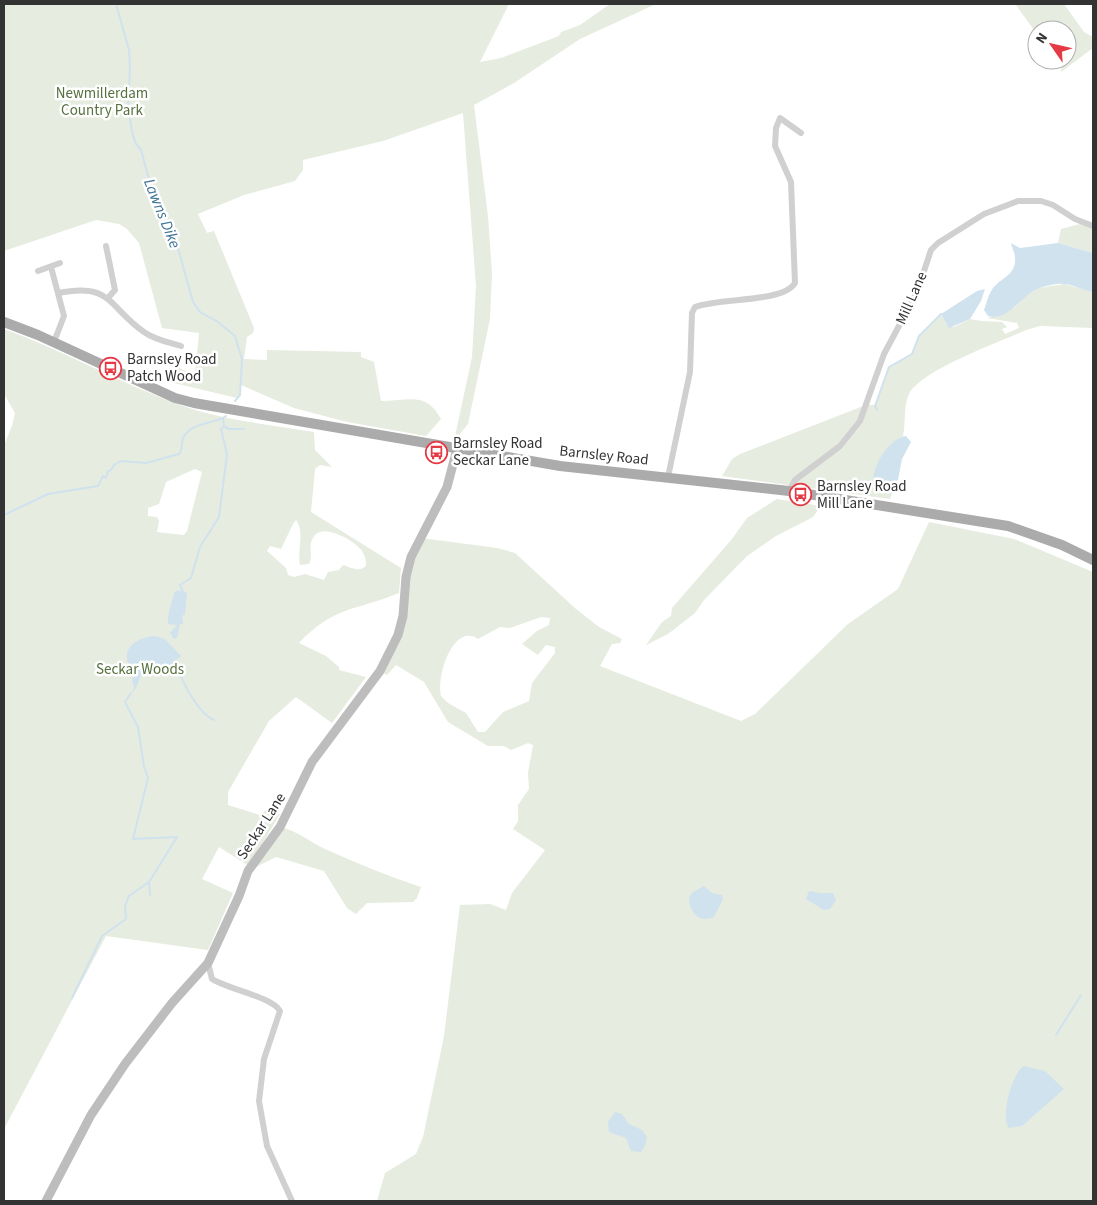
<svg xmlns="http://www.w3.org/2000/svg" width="1097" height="1205" font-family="'Source Sans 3',sans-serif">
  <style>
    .green { fill: #e6ecdf; fill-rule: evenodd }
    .water { fill: #cfe2ee }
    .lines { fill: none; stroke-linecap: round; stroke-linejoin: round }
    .stream { stroke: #cfe2ee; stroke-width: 2 }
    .street { stroke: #d0d0d0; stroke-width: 6 }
    .secondary { stroke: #bdbdbd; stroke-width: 9 }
    .primary { stroke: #ababab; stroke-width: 10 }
    .labels { text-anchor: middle; stroke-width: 5; stroke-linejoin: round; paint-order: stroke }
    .park-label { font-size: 15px; fill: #56703f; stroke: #fff }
    .street-label { font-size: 15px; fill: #333; stroke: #fff }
    .poi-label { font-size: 15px; fill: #333; stroke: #fff; text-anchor: start }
    .water-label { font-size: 16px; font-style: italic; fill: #3f7597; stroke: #fff }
  </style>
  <rect width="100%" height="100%" fill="#fff"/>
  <path class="green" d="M4 4H509L480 62 501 58 559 36 561 32 580 25 610 4H656L580 39 514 83 474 105 488 216 492 274 490 319 468 424 454 441 472 357 476 286 463 113 383 141 303 160V170L295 181 244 195 198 214 207 233 214 231 254 328 253 333 247 337 244 359 267 360V350L361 352V357L374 362 381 401C409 401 426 391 441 419L426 436 347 422 294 408 241 385 240 395 237 398 174 383 170 382 177 367 195 375 199 333 162 328 139 243 127 229 119 224 96 220 4 251Z
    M1015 4H1064L1084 32 1093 37V48L1061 72 1062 64 1058 60H1067V30H1037V34Z
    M1084 223 1093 226V253L1058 243 1061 229Z
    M1064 284 1093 292V328L1040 326 1026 330C1000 342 921 370 909 394 903 407 906 423 903 436L890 446 877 490 887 487 896 481 890 499 722 476 732 459 740 454 866 405H875L889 367 912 354 919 336 938 316 941 314 948 326 954 327 970 319 981 321 1002 322 1007 327 1002 329 1005 334 1019 328 1017 323 987 318 1015 307 1027 294 1039 288Z
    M4 329C65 351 121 384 183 406 223 420 272 425 314 432L315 450 332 467 320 465 315 469 311 512 401 568 399 593C356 611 335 605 299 643L326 656 339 667V670L366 677 332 723 296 697 269 721 228 792V805L260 815 266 810 280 814 249 866 219 847 202 879 233 893 208 950 106 936 4 1129V445L12 426 15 413 4 394ZM195 469 202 472 187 531 184 535 157 532 159 521 157 517 148 516V508L159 504 166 482ZM296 520C305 531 297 552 300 565L309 564C314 554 306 544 316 534 327 525 355 541 362 551 365 555 366 560 366 566 358 573 351 567 343 565L339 570 328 572 324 580 305 574 294 577 288 575 286 568 267 551 270 546 281 549 293 524Z
    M777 499 821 506 813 517 776 536 747 556 704 600 695 613 668 634 646 645 662 622 671 616 672 608 732 539 747 518Z
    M929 522 1014 539 1093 572V1201H377L385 1173 416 1154 423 1137 444 1036 460 905 490 904 506 910 512 893 545 850 513 829 518 821V805L529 789 528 773 533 745 528 743 511 750 504 746H488L448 722 424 682 396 665 387 675 380 671 398 635 406 577 421 538 497 548 515 553 576 609 599 627 622 639 620 643 612 644 600 666 741 721 755 714 848 624 898 589ZM541 617 550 618 549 625 537 631 522 644 538 655 546 645 555 647V653L532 683 529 701 503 712 485 732H478L466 713 448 703 441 696C436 677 453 622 478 639L500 627 510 628Z
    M280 827C296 830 310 842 325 849 356 863 388 876 421 887L417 898 413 902 367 903 356 914 347 908 324 871 276 857 248 871Z"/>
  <path class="water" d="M1011 243 1020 248 1058 243 1093 253V292C1084 291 1072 284 1063 284 1058 283 1046 286 1040 288 1022 293 1010 322 988 316L984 310C987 302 988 295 993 288 1002 277 1016 275 1015 258 1015 253 1012 248 1011 243Z
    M985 289 981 301 970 319 949 328 941 314 977 291Z
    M906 436 911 442 902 459 898 480 887 487 875 489C867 473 888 438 906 436Z
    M177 590 187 593 185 614 182 616 183 624H180L177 638 174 639 170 633 177 625 168 624C167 613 172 604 174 593Z
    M155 636 165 639 181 656 175 662 178 668 166 664V672L159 667 157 673 154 671 141 675 136 688 131 693 134 687 132 680 134 673C132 669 129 667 128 663 122 645 141 637 155 636Z
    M704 886 712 893 722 895 723 899 714 917C699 924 689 912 689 897L693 892Z
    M809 891 820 893H833L836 900 830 909 824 910 806 899Z
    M1024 1066 1045 1071 1064 1089 1022 1126 1009 1128C1000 1118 1012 1072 1024 1066Z
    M615 1112 622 1114 629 1124 642 1130 647 1137 645 1146 641 1152 631 1151 626 1138 609 1132 608 1122Z"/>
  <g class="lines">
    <path class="stream" d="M116 4 129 50 130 69 128 105 132 132 136 144 141 150 152 190 176 241 193 302 200 312 218 322 235 336 242 359 240 395 235 401
      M877 410 875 406 889 367 912 354 919 336 941 314
      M225 427 229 429H244
      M4 515 48 494 98 486 103 476 106 478 108 471 111 470 114 465 121 461 146 463 179 454C183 449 181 444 183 438 192 421 213 425 226 416
      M183 592 180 585 191 578 200 547 219 517 227 454 221 429 224 426 223 418
      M178 668C183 684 199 714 214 720
      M149 882 150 895
      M72 998 102 936 126 919 125 906 129 896 149 882 177 837 133 839 148 778 144 767 138 727 125 702 131 693
      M1056 1035 1081 995"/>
    <path class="street" d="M106 246 115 290 108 298
      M51 267 64 316 54 342
      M38 271 60 263
      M58 293C112 282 108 307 144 332 155 340 168 342 181 346
      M668 477 690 372 692 313 695 307C721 297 783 303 795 283L791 182 775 146 776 128 780 118 801 133
      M789 491 795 480 840 446 860 421 884 354 917 292 931 250 938 243 984 214 1018 201H1041L1053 205 1075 219 1093 226
      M208 963 212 979C227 989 273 997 280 1011L264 1059 259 1101 267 1146 292 1201"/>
    <path class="secondary" d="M46 1201 91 1115 125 1064 172 1003 208 963 239 896 248 871 280 827 312 762 380 671 398 635 403 616 406 577 411 557 447 487 457 449"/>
    <path class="primary" d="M4 322 38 335 175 398 194 403 560 466 789 491 1008 526 1062 545 1093 560"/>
  </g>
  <defs>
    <symbol id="bus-ring" viewBox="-11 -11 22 22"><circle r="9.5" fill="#fff" stroke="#e63946" stroke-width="1.5"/><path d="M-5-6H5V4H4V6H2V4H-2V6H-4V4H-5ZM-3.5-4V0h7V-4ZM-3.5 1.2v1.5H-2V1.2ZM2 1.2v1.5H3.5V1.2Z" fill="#e63946"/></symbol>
  </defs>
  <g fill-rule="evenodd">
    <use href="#bus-ring" x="98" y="356" width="25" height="25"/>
    <use href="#bus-ring" x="424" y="440" width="25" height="25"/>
    <use href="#bus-ring" x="788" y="482" width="25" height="25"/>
  </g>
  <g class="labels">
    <g class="park-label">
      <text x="102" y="98">Newmillerdam<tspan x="102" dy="17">Country Park</tspan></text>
      <text x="140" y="674">Seckar Woods</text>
    </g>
    <g class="street-label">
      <text transform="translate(911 298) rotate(-66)" y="5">Mill Lane</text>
      <text transform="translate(604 455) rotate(6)" y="5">Barnsley Road</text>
      <text transform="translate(261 826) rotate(-57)" y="5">Seckar Lane</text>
    </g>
    <g class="poi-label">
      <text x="127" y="364">Barnsley Road<tspan x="127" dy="17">Patch Wood</tspan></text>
      <text x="453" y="448">Barnsley Road<tspan x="453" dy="17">Seckar Lane</tspan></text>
      <text x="817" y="491">Barnsley Road<tspan x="817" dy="17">Mill Lane</tspan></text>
    </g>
    <g class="water-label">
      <text transform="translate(163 213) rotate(68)" y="6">Lawns Dike</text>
    </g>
  </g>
  <rect width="1097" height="1205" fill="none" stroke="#333333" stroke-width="10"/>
  <g transform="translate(1052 45) rotate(304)"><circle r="24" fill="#ffffff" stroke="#adadad"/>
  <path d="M0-4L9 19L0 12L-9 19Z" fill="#e63946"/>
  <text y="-8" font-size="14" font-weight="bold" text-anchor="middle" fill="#333333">N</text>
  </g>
</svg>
